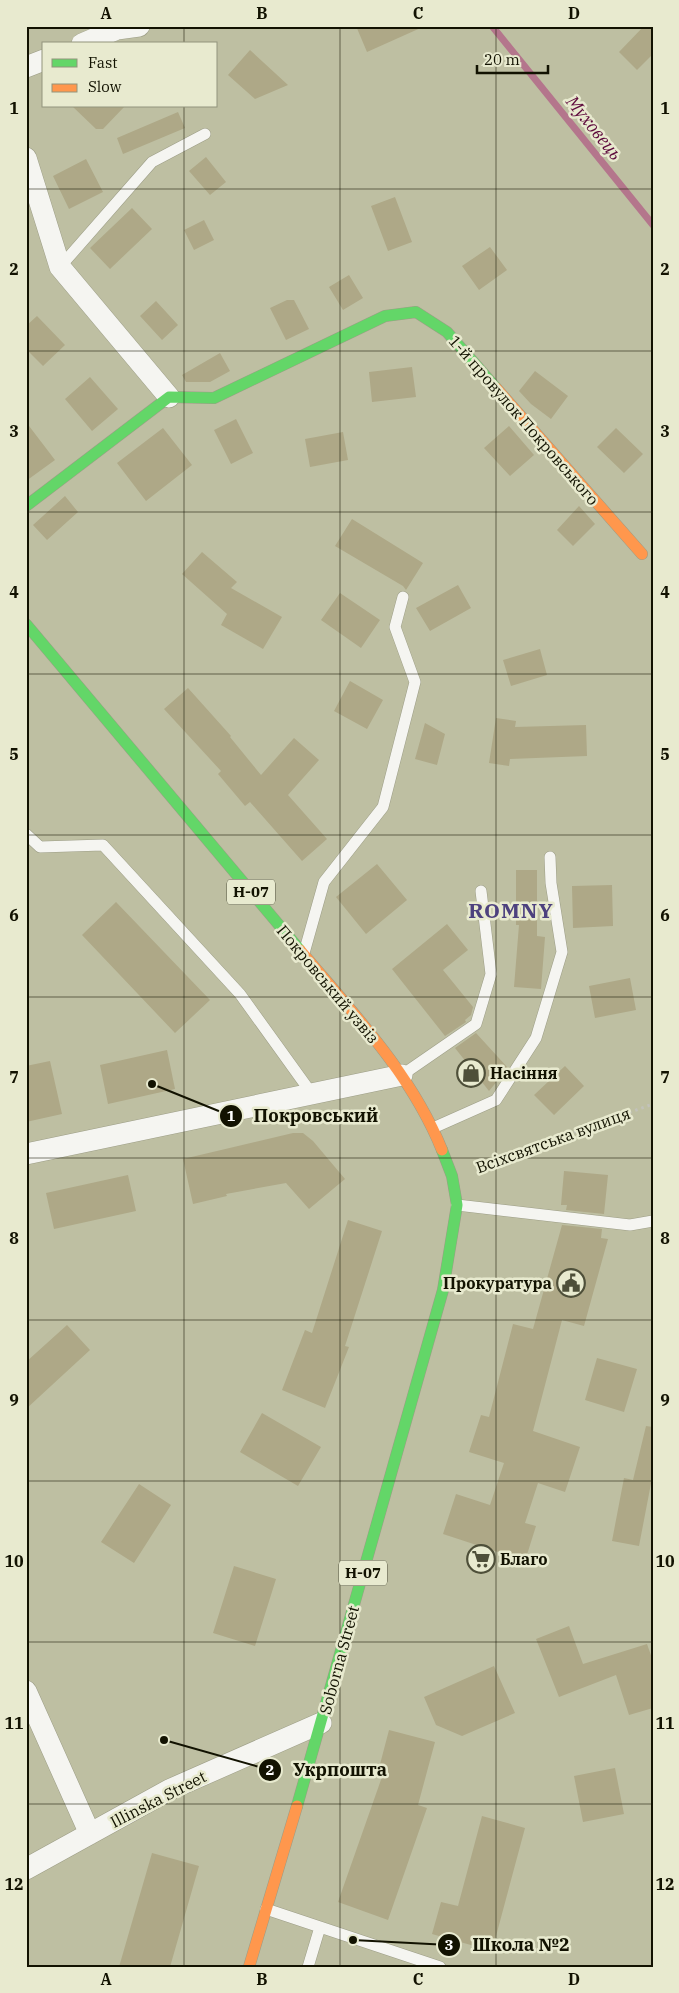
<svg xmlns="http://www.w3.org/2000/svg" width="679" height="1993" font-family="'IBM Plex Serif',serif">
  <style>
    .lines { fill: none; stroke-linecap: round; stroke-linejoin: round }
    .stream { stroke: #b4768c; stroke-width: 7 }
    .building { fill: #aea887 }
    .lane-casing { stroke: #9c9d86; stroke-width: 12 }
    .street-casing { stroke: #9c9d86; stroke-width: 22 }
    .fast-casing { stroke: #9c9d86; stroke-width: 12 }
    .slow-casing { stroke: #9c9d86; stroke-width: 12 }
    .path { stroke: #c2c2ba; stroke-width: 3; stroke-dasharray: 2.5 4; stroke-linecap: butt }
    .lane { stroke: #f5f5f1; stroke-width: 11 }
    .street { stroke: #f5f5f1; stroke-width: 21 }
    .fast { stroke: #63d668; stroke-width: 11 }
    .slow { stroke: #ff974d; stroke-width: 11 }
    .grid { fill: none; stroke: #121201; stroke-width: 1; stroke-opacity: 0.55 }
    .labels { text-anchor: middle; stroke-width: 5; stroke-linejoin: round; paint-order: stroke }
    .shield { fill: #e8eacf; stroke: #52533f; stroke-width: 1 }
    .shield-label { font-size: 15px; font-weight: bold; fill: #121201 }
    .street-label { font-size: 16px; fill: #121201; stroke: #e8eacf }
    .poi-label { font-size: 16px; font-weight: bold; fill: #121201; stroke: #e8eacf; text-anchor: start }
    .water-label { font-size: 18px; font-style: italic; fill: #5d093c; stroke: #e8eacf }
    .district-label { font-size: 21px; font-weight: bold; letter-spacing: 1px; fill: #4d417e; stroke: #e8eacf }
    .leader { fill: none; stroke: #121201; stroke-width: 2 }
    .callout-dot { fill: #121201; stroke: #e8eacf; stroke-width: 2 }
    .mark-label { font-size: 15px; text-anchor: middle; font-weight: bold; fill: #fff }
    .callout-label { font-size: 18px; text-anchor: middle; font-weight: bold; fill: #121201; stroke: #e8eacf; stroke-width: 5; stroke-linejoin: round; paint-order: stroke }
    .neatline { fill: none; stroke: #121201; stroke-width: 2 }
    .grid-label { font-size: 16px; text-anchor: middle; font-weight: bold; fill: #121201 }
  </style>
  <rect width="100%" height="100%" fill="#bebfa2"/>
  <g class="lines">
    <path class="stream" d="M492 26 653 225"/>
  </g>
  <path class="building" d="M356 26H425L367 52Z
    M644 26H653V54L637 70 619 52Z
    M250 50 288 85 255 99 228 75Z
    M72 106H125L103 129H96Z
    M178 112 185 128 123 154 117 138Z
    M206 157 226 182 210 195 189 171Z
    M86 159 103 192 69 209 53 176Z
    M395 197 412 242 388 251 371 206Z
    M132 208 152 229 110 269 90 248Z
    M204 220 214 240 194 250 184 230Z
    M490 247 507 270 479 290 462 266Z
    M349 275 363 298 343 310 329 287Z
    M287 300H294L309 329 286 340 270 308Z
    M156 301 178 325 162 340 140 316Z
    M37 316 65 345 43 366 26 349V326Z
    M220 353 230 371 210 382H186L182 375Z
    M412 367 416 397 372 402 369 372Z
    M535 371 568 396 551 419 531 404 519 391Z
    M90 377 118 409 92 431 65 399Z
    M236 419 253 453 231 464 214 430Z
    M26 422 55 460 26 481Z
    M509 426 534 455 510 476 484 448Z
    M163 428 192 465 146 501 117 463Z
    M616 428 643 454 624 473 597 447Z
    M343 432 348 460 310 467 305 439Z
    M65 496 78 512 47 540 33 525Z
    M579 506 595 524 573 546 557 530Z
    M352 519 423 563 406 590 403 586 335 546Z
    M202 552 237 582 231 588 282 617 263 649 221 625 227 614 182 574Z
    M458 585 471 608 430 631 416 608Z
    M340 593 380 620 361 648 321 620Z
    M540 649 547 675 511 686 503 660Z
    M350 681 383 700 367 729 334 711Z
    M188 688 231 736 230 737 261 775 294 738 319 760 288 795 327 839 302 861 250 802 245 806 218 774 221 771 164 709Z
    M496 718 516 721 515 727 586 725 587 756 510 759 509 766 489 763Z
    M425 723 445 734 437 765 415 759Z
    M377 864 407 900 366 934 336 897Z
    M516 870H537V936L545 937 541 989 514 987 519 925H516Z
    M612 885 613 926 573 928 572 886Z
    M116 902 210 1000 175 1033 82 935Z
    M447 924 468 950 443 970 473 1007 471 1015 465 1020 466 1022 445 1036 392 969Z
    M630 978 636 1010 595 1018 589 986Z
    M476 1033 508 1068 489 1091 455 1048Z
    M167 1050 175 1089 108 1104 100 1065Z
    M50 1061 62 1114 26 1122V1066Z
    M565 1066 584 1086 554 1115 534 1095Z
    M293 1133H303L313 1141 345 1179 309 1209 286 1183 226 1194 227 1196 193 1204 183 1159Z
    M564 1171 608 1175 604 1214 566 1210 567 1205H561Z
    M128 1175 136 1211 54 1229 46 1193Z
    M348 1220 382 1231 345 1346 349 1347 325 1408 282 1390 305 1330 312 1333Z
    M562 1225 602 1229 601 1238 608 1239 584 1326 562 1320 533 1431 580 1447 565 1492 538 1483 525 1523 536 1526 525 1561 443 1534 456 1494 490 1505 504 1463 469 1452 481 1415 489 1417 513 1324 533 1329Z
    M67 1325 90 1350 26 1409V1362Z
    M597 1358 637 1369 624 1412 585 1400Z
    M262 1413 321 1447 298 1486 240 1452Z
    M646 1426 653 1427V1473L639 1546 612 1541 624 1478 633 1480Z
    M139 1484 171 1505 134 1563 101 1542Z
    M234 1566 276 1579 255 1646 213 1633Z
    M569 1626 583 1664 647 1644 653 1661V1708L629 1715 616 1675 559 1697 536 1639Z
    M494 1666 515 1713 462 1736 436 1725 424 1697Z
    M389 1730 435 1742 418 1805 427 1808 388 1920 338 1902 383 1774 378 1772Z
    M615 1768 624 1814 583 1822 574 1776Z
    M482 1816 525 1828 492 1951 432 1934 441 1902 458 1906Z
    M152 1853 199 1866 170 1967H119Z"/>
  <g class="lines">
    <defs>
      <path id="lane" d="M60 267 152 162 205 134
        M26 834 40 847 103 845 240 994 312 1094
        M304 953 324 882 383 807 415 682 395 627 403 597
        M402 1075 476 1024 491 974 481 891
        M433 1128 496 1100 536 1038 562 952 551 883 550 857
        M457 1205 630 1225 653 1221
        M266 1909 440 1967
        M308 1967 320 1927"/>
      <path id="street" d="M82 44 117 29 139 26
        M26 67 44 60
        M26 158 60 267 169 397
        M26 1154 402 1075
        M26 1691 90 1834
        M26 1869 171 1789 321 1723"/>
      <path id="fast" d="M26 506 169 397 214 398 385 316 416 312 447 332 496 388
        M26 624 300 950
        M297 1806 443 1290 457 1205 452 1176 442 1150"/>
      <path id="slow" d="M496 388 642 554
        M300 950C352 1012 411 1073 442 1150
        M249 1967 297 1806"/>
    </defs>
    <use href="#lane" class="lane-casing"/>
    <use href="#street" class="street-casing"/>
    <use href="#fast" class="fast-casing"/>
    <use href="#slow" class="slow-casing"/>
    <path class="path" d="M476 1167 653 1104"/>
    <use href="#lane" class="lane"/>
    <use href="#street" class="street"/>
    <use href="#fast" class="fast"/>
    <use href="#slow" class="slow"/>
  </g>
  <path class="grid" d="M184 26V44M340 26V1967M496 26V1967M184 106V1967M26 189H653M26 351H653M26 512H653M26 674H653M26 835H653M26 997H653M26 1158H653M26 1320H653M26 1481H653M26 1642H653M26 1804H653"/>
  <defs>
    <symbol id="shop-ring" viewBox="-11 -11 22 22"><circle r="9.5" fill="#e8eacf" stroke="#4e4f39" stroke-width="1.5"/><path d="M-5-2.5h2.3a2.7 3.5 0 0 1 5.4 0H5L5.5 6h-11ZM-1.5-2.5h3a1.5 2.3 0 0 0-3 0Z" fill="#4e4f39"/></symbol>
    <symbol id="civic-ring" viewBox="-11 -11 22 22"><circle r="9.5" fill="#e8eacf" stroke="#4e4f39" stroke-width="1.5"/><path d="M-.6-6.5H3V-4.5H.6V-3L4-1V1h2V6H-6V1h2V-1L-.6-3ZM-1.2 2.5V6h2.4V2.5Z" fill="#4e4f39"/></symbol>
    <symbol id="supermarket-ring" viewBox="-11 -11 22 22"><circle r="9.5" fill="#e8eacf" stroke="#4e4f39" stroke-width="1.5"/><path d="M-6-5.5h2.5l.6 2H6L4.5 2H-2.5L-4.4-4H-6ZM-1.5 3.2a1.3 1.3 0 1 0 .1 0ZM3 3.2a1.3 1.3 0 1 0 .1 0Z" fill="#4e4f39"/></symbol>
  </defs>
  <g fill-rule="evenodd">
    <use href="#shop-ring" x="455" y="1057" width="32" height="32"/>
    <use href="#civic-ring" x="555" y="1267" width="32" height="32"/>
    <use href="#supermarket-ring" x="465" y="1543" width="32" height="32"/>
  </g>
  <g class="labels">
    <g class="shield">
      <rect x="227" y="879.5" width="48" height="25" rx="4"/>
      <rect x="339" y="1560.5" width="48" height="25" rx="4"/>
    </g>
    <g class="shield-label">
      <text x="251" y="897">Н-07</text>
      <text x="363" y="1578">Н-07</text>
    </g>
    <g class="street-label">
      <text transform="translate(524 420) rotate(49)" y="6">1-й провулок Покровського</text>
      <text transform="translate(328 984) rotate(50)" y="6">Покровський узвіз</text>
      <text transform="translate(553 1140) rotate(-20)" y="6">Всіхсвятська вулиця</text>
      <text transform="translate(339 1660) rotate(-75)" y="6">Soborna Street</text>
      <text transform="translate(158 1799) rotate(-27)" y="6">Illinska Street</text>
    </g>
    <g class="poi-label">
      <text x="490" y="1079">Насіння</text>
      <text x="552" y="1289" text-anchor="end">Прокуратура</text>
      <text x="500" y="1565">Благо</text>
    </g>
    <g class="water-label">
      <text transform="translate(594 128) rotate(51)" y="6">Муховець</text>
    </g>
    <g class="district-label">
      <text x="511" y="918">ROMNY</text>
    </g>
  </g>
  <path class="leader" d="M152 1084L231 1116M164 1740L270 1770M353 1940L449 1945"/>
  <g class="callout-dot">
    <circle cx="152" cy="1084" r="5"/>
    <circle cx="164" cy="1740" r="5"/>
    <circle cx="353" cy="1940" r="5"/>
    <circle cx="231" cy="1116" r="12"/>
    <circle cx="270" cy="1770" r="12"/>
    <circle cx="449" cy="1945" r="12"/>
  </g>
  <g class="mark-label">
    <text x="231" y="1121">1</text>
    <text x="270" y="1775">2</text>
    <text x="449" y="1950">3</text>
  </g>
  <g class="callout-label">
    <text x="316" y="1122">Покровський</text>
    <text x="340" y="1776">Укрпошта</text>
    <text x="521" y="1951">Школа №2</text>
  </g>
  <rect width="679" height="1993" fill="none" stroke="#e8eacf" stroke-width="55"/>
  <rect x="42" y="42" width="175" height="65" fill="#e8eacf" stroke="#92947d"/>
  <rect x="52" y="59" width="25" height="8" fill="#63d668" stroke="#92947d"/>
  <text x="88" y="68" font-size="15" fill="#121201">Fast</text>
  <rect x="52" y="84" width="25" height="8" fill="#ff974d" stroke="#92947d"/>
  <text x="88" y="92" font-size="15" fill="#121201">Slow</text>
  <path d="M477 65v8h71v-8" fill="none" stroke="#121201" stroke-width="2.5"/>
  <text x="484" y="65" font-size="15" fill="#121201" stroke="#e8eacf" stroke-width="4" paint-order="stroke">20 m</text>
  <rect x="28" y="28" width="624" height="1938" class="neatline"/>
  <g class="grid-label">
    <text x="106" y="19">A</text>
    <text x="262" y="19">B</text>
    <text x="418" y="19">C</text>
    <text x="574" y="19">D</text>
    <text x="14" y="114">1</text>
    <text x="665" y="114">1</text>
    <text x="14" y="275">2</text>
    <text x="665" y="275">2</text>
    <text x="14" y="437">3</text>
    <text x="665" y="437">3</text>
    <text x="14" y="598">4</text>
    <text x="665" y="598">4</text>
    <text x="14" y="760">5</text>
    <text x="665" y="760">5</text>
    <text x="14" y="921">6</text>
    <text x="665" y="921">6</text>
    <text x="14" y="1083">7</text>
    <text x="665" y="1083">7</text>
    <text x="14" y="1244">8</text>
    <text x="665" y="1244">8</text>
    <text x="14" y="1406">9</text>
    <text x="665" y="1406">9</text>
    <text x="14" y="1567">10</text>
    <text x="665" y="1567">10</text>
    <text x="14" y="1729">11</text>
    <text x="665" y="1729">11</text>
    <text x="14" y="1890">12</text>
    <text x="665" y="1890">12</text>
    <text x="106" y="1985">A</text>
    <text x="262" y="1985">B</text>
    <text x="418" y="1985">C</text>
    <text x="574" y="1985">D</text>
  </g>
</svg>
